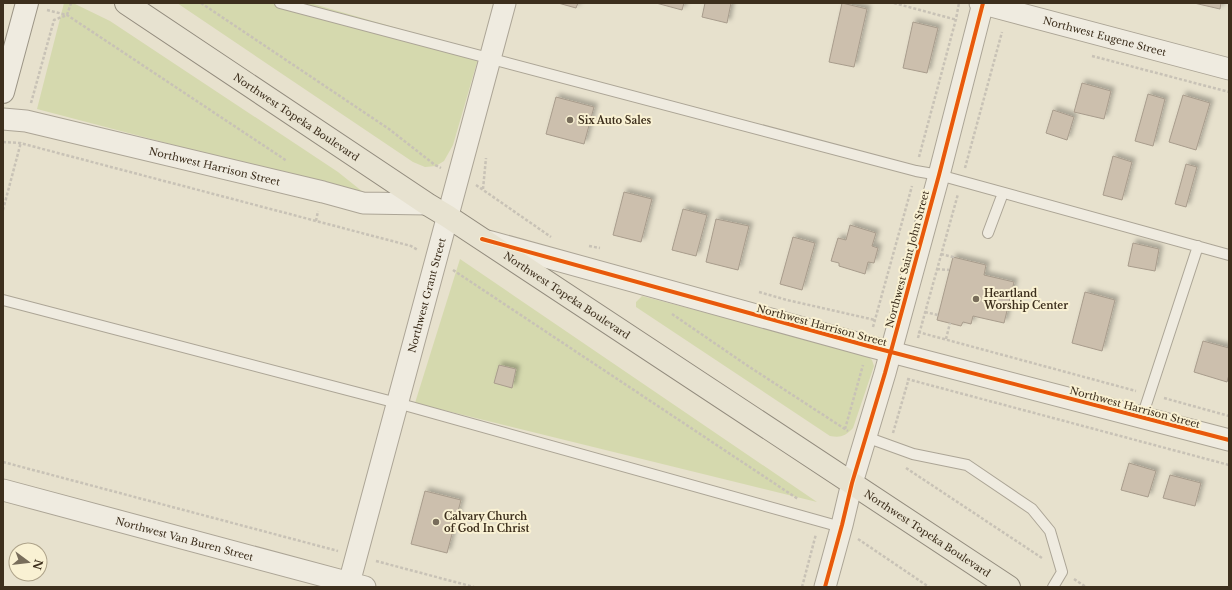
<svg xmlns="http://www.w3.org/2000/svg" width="1232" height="590" font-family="'Libre Baskerville',serif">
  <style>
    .green { fill: #d5d9ae }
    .building { fill: #ccbfad; stroke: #a89c8c; filter: url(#shadow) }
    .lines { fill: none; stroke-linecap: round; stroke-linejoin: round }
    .service-casing { stroke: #aca596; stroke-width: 12 }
    .minor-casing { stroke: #aca596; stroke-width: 23 }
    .secondary-casing { stroke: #9c9586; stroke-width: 24 }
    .primary-casing { stroke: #928b7d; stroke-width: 24 }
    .path { stroke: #c8c2b6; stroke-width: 2.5; stroke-dasharray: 3 2; stroke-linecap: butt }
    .service { stroke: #efebe0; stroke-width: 10 }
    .minor { stroke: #efebe0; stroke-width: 21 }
    .secondary { stroke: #efebe0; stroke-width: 22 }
    .primary { stroke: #e7e2d0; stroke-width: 22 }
    .cycleway-casing { stroke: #f9f1d3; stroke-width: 6 }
    .cycleway { stroke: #e8590c; stroke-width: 4 }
    .poi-dot { fill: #786d5b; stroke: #f9f1d3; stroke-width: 1.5 }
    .labels { text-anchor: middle; stroke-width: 4; stroke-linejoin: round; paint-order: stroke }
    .street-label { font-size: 10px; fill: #3d2f1d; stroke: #f9f1d3 }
    .poi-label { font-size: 10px; font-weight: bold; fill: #3d2f1d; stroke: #f9f1d3; text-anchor: start }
  </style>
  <defs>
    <filter id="shadow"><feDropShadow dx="3.5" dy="-3.5" stdDeviation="2" flood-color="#0004"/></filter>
  </defs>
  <rect width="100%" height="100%" fill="#e7e1cd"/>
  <path class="green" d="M64 3H73L110 21 338 172 368 196 37 109Z
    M177 3H310L480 52 453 145 444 161 436 166 425 167 413 162Z
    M460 259 817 502 415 403Z
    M642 296 867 355 872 360 874 366 853 428C845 436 841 438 830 436L636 307V302Z"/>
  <path class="building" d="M558 3H578L576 8Z
    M656 3H684L682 10Z
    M705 3H731L727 23 702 17Z
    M842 3 867 9 854 67 829 62Z
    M1194 3H1221L1220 9Z
    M913 22 938 28 927 73 903 68Z
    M1082 83 1111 91 1104 119 1074 112Z
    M1148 94 1165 99 1153 146 1135 141Z
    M1183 95 1210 103 1196 150 1169 142Z
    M556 97 594 107 584 144 546 134Z
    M1053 110 1074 117 1067 140 1046 133Z
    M1113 156 1132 162 1122 200 1103 195Z
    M1186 164 1197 167 1186 207 1175 204Z
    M624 192 652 199 641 242 613 235Z
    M683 209 707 215 696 256 672 250Z
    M716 219 749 226 738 270 706 262Z
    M850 225 876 233 872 246 878 248 874 263 868 262 865 274 839 266V263L831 261 838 238 846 240Z
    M793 237 815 243 802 290 780 284Z
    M1133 243 1159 249 1155 271 1128 266Z
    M953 257 986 265 984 275 1014 282 1004 323 973 316 971 324 963 322 961 326 937 320Z
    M1085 292 1115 300 1102 351 1072 343Z
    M1203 341 1229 348V375L1227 382 1194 372Z
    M499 365 516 369 512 388 494 383Z
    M1129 463 1156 471 1148 497 1121 490Z
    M1170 475 1201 483 1195 506 1163 498Z
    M425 491 461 500 447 553 411 544Z"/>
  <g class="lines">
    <defs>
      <path id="service" d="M280 3 916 171 939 175 1229 255
        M988 233 1003 193
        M3 300 397 403 841 527
        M1142 417 1198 246
        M866 437 913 454 967 465 1032 509 1050 531 1062 572 1053 587"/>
      <g id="minor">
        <path id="s1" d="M980 3 1229 69"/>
        <path id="s2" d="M3 119 26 121 323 192 363 203 427 204"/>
        <path d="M488 241 868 346 1229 440"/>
        <path id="s3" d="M3 490 365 587"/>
        <path id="s4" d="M348 587 505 3"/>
        <path d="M825 587 842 525 852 483 885 373 939 175 983 3"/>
      </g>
      <path id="secondary" d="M3 92 27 3"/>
      <g id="primary">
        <path id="s5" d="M126 3 427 204 447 216 1009 587"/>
      </g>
    </defs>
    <use href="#service" class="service-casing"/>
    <use href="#minor" class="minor-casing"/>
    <use href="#secondary" class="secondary-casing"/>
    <use href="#primary" class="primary-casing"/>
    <path class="path" d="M201 3 389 129 435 165 441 168
      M894 3 957 20
      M47 10 67 15 287 161
      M1092 56 1229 92
      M31 103 54 20 67 15 71 3
      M3 142 20 143 411 246 418 250
      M919 157 956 19 959 3
      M965 168 1002 32
      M476 185 551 237
      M483 189 486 158
      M3 210 21 142
      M316 221 318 211
      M589 246 600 248
      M941 254 953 257V256
      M937 269 949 270
      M453 270 798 499
      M759 292 787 300 875 320
      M925 312 938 315
      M672 314 748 366 848 431
      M873 327 912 186
      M918 332 1136 391
      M918 338 958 194
      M946 339 950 323
      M907 379 1229 465
      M1164 398 1229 416
      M845 429 863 365
      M893 433 909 378
      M3 462 338 551
      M906 468 1042 558
      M858 539 929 587
      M376 561 474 587
      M1074 579 1086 587
      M802 587 816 534"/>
    <use href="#service" class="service"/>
    <use href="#minor" class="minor"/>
    <use href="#secondary" class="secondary"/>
    <use href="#primary" class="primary"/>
    <defs>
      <path id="cycleway" d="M482 239 868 346 1229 440
        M825 587 842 525 852 483 885 373 939 175 983 3"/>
    </defs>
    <use href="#cycleway" class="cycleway-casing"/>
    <use href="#cycleway" class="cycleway"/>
  </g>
  <g class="poi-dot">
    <circle cx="570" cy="120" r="4"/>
    <circle cx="976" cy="299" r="4"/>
    <circle cx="436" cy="522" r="4"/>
  </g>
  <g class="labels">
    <g class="street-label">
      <text dy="4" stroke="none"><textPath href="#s1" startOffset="129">Northwest Eugene Street</textPath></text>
      <text dy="4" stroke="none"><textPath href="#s5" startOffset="205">Northwest Topeka Boulevard</textPath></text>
      <text dy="4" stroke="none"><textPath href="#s2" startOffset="217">Northwest Harrison Street</textPath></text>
      <text transform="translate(907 259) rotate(-75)" y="4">Northwest Saint John Street</text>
      <text dy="4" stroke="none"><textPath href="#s4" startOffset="302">Northwest Grant Street</textPath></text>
      <text dy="4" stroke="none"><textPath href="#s5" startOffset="529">Northwest Topeka Boulevard</textPath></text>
      <text transform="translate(822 325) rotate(15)" y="4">Northwest Harrison Street</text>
      <text transform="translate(1135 407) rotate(15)" y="4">Northwest Harrison Street</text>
      <text dy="4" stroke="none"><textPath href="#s5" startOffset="961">Northwest Topeka Boulevard</textPath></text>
      <text dy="4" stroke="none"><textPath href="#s3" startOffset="188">Northwest Van Buren Street</textPath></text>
    </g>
    <g class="poi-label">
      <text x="578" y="124">Six Auto Sales</text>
      <text x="984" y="297">Heartland<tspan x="984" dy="12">Worship Center</tspan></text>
      <text x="444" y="520">Calvary Church<tspan x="444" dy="12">of God In Christ</tspan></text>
    </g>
  </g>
  <rect width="1232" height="590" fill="none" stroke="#3d2f1d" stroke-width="8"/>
  <g transform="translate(28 562) rotate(105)"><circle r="19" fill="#f9f1d3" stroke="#aea38a"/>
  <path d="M0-3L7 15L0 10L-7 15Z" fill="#786d5b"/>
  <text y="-6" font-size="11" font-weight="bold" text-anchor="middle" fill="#3d2f1d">N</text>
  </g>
</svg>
